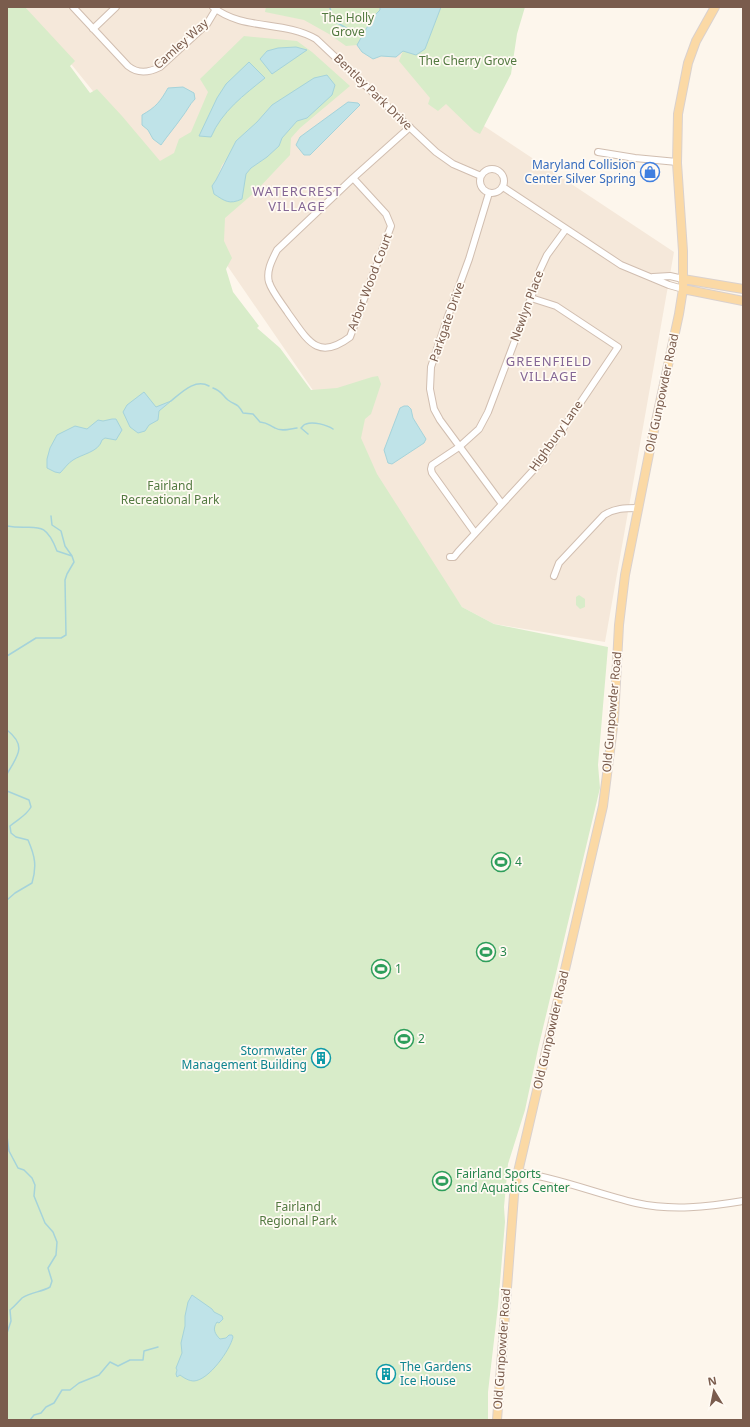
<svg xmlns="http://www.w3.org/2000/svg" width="750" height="1427" font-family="'Noto Sans',sans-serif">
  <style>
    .residential { fill: #f5e8da }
    .green { fill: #d8ecc9; fill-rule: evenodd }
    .water { fill: #bfe3e8; stroke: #a5d3da }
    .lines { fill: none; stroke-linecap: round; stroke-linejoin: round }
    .stream { stroke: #a5d3da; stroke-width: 1.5 }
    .minor-casing { stroke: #d1beb0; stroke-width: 8 }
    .major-casing { stroke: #dad1cd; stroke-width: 10 }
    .minor { stroke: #fff; stroke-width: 6 }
    .major { stroke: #fbd9a5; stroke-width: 8 }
    .labels { text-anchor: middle; stroke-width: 3.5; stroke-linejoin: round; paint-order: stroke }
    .park-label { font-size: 12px; fill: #537a41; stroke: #fffaf3 }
    .street-label { font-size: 12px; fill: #7a5c4d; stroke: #fffaf3 }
    .shop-label { font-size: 12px; fill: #366cbe; stroke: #fffaf3; text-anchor: end }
    .leisure-label { font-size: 12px; fill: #27864d; stroke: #fffaf3; text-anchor: start }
    .culture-label { font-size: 12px; fill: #0d838f; stroke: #fffaf3; text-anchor: end }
    .neighbourhood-label { font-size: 13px; letter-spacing: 1px; fill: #846695; stroke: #fffaf3 }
  </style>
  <rect width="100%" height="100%" fill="#fdf6ec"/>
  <path class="residential" d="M25 7H519L484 126 674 252 605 642 494 624 462 607 189 210Z"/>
  <path class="green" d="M7 7H25L75 61 70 66 90 93 97 89 122 116 160 161 174 153 179 139 191 132 208 92 200 79 244 36 297 41 312 52 350 86 300 128 291 138 290 155 255 192 225 218 224 241 232 258 226 269 233 292 259 326 257 328 280 348 311 390 337 388 372 377 378 376 381 384 371 414 365 419 361 438 377 474 462 607 494 624 608 647 598 765 600 788 538 1049 525 1110 508 1164 504 1207 505 1222 498 1306 488 1392V1420H7ZM287 96 318 107 307 118 297 121 282 138 279 146 267 157 251 168 246 174 212 186 216 180 222 165 257 122 272 105Z
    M266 7H380L381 10 373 17 357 45 346 46 329 34 304 20 265 12Z
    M441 7H525L517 34 511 74 480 134 474 131 446 104 438 111 428 104 430 98 399 61 403 51 416 55 436 20Z
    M579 595 585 599V607L580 609 576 605V597Z"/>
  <path class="water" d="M380 7H441L425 49 416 55 403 51 396 57 381 56 373 59 362 52 357 45 373 17 380 10Z
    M296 47 307 50 272 74 260 59 267 51 278 48Z
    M249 62 265 78C244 95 222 111 211 137L199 136 217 98 226 84Z
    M327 75 335 85 332 95 307 118 297 121 282 138 279 146 267 157 251 168 246 174 242 199C229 205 225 201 214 194L212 186 216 180 236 141 257 122 272 105 314 78Z
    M183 87 194 93 195 99C189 105 187 111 182 117 175 127 168 135 161 145L153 139 148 130 142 125V115C156 107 160 102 168 88Z
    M348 102 358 103 360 105 310 155H304L296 145 300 137Z
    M144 392 156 407 171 401 159 411 158 420 149 425 145 431 138 433 130 427 123 412 127 405Z
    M404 406H408L411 409 413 418 426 439 424 443 392 464 388 463 384 450 400 408Z
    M112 419H116L122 430 116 440 105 438 102 440C99 452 82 454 73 460 68 463 64 469 60 473L55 472 47 468V459L50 448 57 435 75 426 87 429 98 420 103 421Z
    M192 1295 212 1309 214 1312 222 1316 223 1319 219 1323 217 1322C212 1329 215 1334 220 1339L226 1338 229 1335H232L233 1337C230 1350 209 1380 194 1381 189 1381 184 1378 180 1375L177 1377 176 1374 177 1370 176 1368 182 1353 181 1343 185 1326V1316L188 1302Z"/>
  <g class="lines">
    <path class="stream" d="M329 7 330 8 334 21 362 37
      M213 388C222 391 222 395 228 400 236 406 237 402 243 413L253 414 260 422C269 423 268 425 275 428 281 432 290 429 297 428
      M171 401C181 393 195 378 209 386
      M301 428C303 426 304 424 306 424 313 421 327 425 333 429
      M301 428 308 434
      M51 516 52 525 61 531 65 546 72 556
      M7 526C35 531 44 517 57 551L72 556 74 562 67 574 65 580 66 635 61 638H36L7 656
      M7 730C27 746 18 755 7 774
      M7 791 29 800 31 807C26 816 18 819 10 826L11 833 16 837 28 840C35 856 37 866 32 883L15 893 7 900
      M7 1136 9 1151 18 1168 24 1170 32 1178 35 1185 34 1196 45 1223 53 1232 57 1242 56 1255 48 1268 52 1281 50 1287C42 1292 31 1292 22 1298 18 1302 15 1306 10 1310L11 1321 7 1333
      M30 1420 34 1415 41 1413 46 1407 54 1403 62 1390H70L79 1383 99 1375 110 1362 118 1366 130 1360H143L144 1351 158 1347"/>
    <defs>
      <path id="minor" d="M73 7 128 66C138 74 148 73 160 67L207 24 216 9
        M213 7C243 31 283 20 316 39L436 152 453 164 481 176
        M93 29 116 7
        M598 152 635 158 677 162
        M480 181a12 12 0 1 1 24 0a12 12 0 1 1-24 0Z
        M353 178 386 214 391 226 350 337C317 362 307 339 288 313 283 305 272 292 269 282 266 271 272 260 277 250L353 178 410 127
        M503 187 621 265 669 285 683 289
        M489 193 469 259 447 319 431 367 430 389 434 409 440 420 502 504
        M653 277 670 276 683 279
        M475 533 432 473 431 469 432 465 459 447 479 429 488 412 531 298 540 270 547 255 566 229
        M450 557H454L458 552 539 464 618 347 556 306 531 298
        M554 576 559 563 604 515C615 508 625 508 638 508
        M518 1172C559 1178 597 1194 636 1203 672 1211 707 1207 743 1201"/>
      <path id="major" d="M683 279 743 289
        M683 289 743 301
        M497 1420 514 1195 518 1172 603 806 614 719 619 625 625 575 650 449 679 314 683 289V251L677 163 678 114 688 63 696 41 715 7"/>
    </defs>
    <use href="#minor" class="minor-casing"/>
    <use href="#major" class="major-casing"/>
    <use href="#minor" class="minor"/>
    <use href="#major" class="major"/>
  </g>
  <defs>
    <symbol id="shop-ring" viewBox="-11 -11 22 22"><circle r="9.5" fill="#fffaf3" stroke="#3f7fe0" stroke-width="1.5"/><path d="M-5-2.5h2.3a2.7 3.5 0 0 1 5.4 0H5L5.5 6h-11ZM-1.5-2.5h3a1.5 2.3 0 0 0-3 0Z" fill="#3f7fe0"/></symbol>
    <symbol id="stadium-ring" viewBox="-11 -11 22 22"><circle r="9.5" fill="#fffaf3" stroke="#2e9e5b" stroke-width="1.5"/><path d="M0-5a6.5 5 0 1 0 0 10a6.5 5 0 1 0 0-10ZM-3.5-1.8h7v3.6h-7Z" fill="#2e9e5b"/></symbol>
    <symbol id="building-ring" viewBox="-11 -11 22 22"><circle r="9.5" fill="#fffaf3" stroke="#0f9aa8" stroke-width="1.5"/><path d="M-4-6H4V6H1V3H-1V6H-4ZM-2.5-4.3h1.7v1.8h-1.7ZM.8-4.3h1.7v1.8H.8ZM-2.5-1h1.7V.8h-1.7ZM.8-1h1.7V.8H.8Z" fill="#0f9aa8"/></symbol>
  </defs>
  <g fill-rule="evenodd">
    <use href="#shop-ring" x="639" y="161" width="22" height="22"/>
    <use href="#stadium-ring" x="490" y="851" width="22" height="22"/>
    <use href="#stadium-ring" x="475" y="941" width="22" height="22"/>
    <use href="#stadium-ring" x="370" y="958" width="22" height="22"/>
    <use href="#stadium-ring" x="393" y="1028" width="22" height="22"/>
    <use href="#building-ring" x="310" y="1047" width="22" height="22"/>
    <use href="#stadium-ring" x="431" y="1170" width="22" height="22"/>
    <use href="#building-ring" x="375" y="1363" width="22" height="22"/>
  </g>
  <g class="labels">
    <g class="park-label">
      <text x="348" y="22">The Holly<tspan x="348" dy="14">Grove</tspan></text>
      <text x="468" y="65">The Cherry Grove</text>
      <text x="170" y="490">Fairland<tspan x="170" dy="14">Recreational Park</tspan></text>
      <text x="298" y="1211">Fairland<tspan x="298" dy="14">Regional Park</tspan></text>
    </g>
    <g class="street-label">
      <text transform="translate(181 44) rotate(-42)" y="4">Camley Way</text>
      <text transform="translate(373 92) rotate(44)" y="4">Bentley Park Drive</text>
      <text transform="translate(370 282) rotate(-69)" y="4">Arbor Wood Court</text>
      <text transform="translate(527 306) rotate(-70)" y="4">Newlyn Place</text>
      <text transform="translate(447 322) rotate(-71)" y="4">Parkgate Drive</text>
      <text transform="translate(662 393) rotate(-78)" y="4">Old Gunpowder Road</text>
      <text transform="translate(556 436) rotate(-55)" y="4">Highbury Lane</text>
      <text transform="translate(612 712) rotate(-85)" y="4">Old Gunpowder Road</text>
      <text transform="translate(551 1030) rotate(-77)" y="4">Old Gunpowder Road</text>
      <text transform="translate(502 1349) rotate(-86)" y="4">Old Gunpowder Road</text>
    </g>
    <g class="shop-label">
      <text x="636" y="169">Maryland Collision<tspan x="636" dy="14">Center Silver Spring</tspan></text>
    </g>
    <g class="leisure-label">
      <text x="515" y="866">4</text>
      <text x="500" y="956">3</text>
      <text x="395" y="973">1</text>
      <text x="418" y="1043">2</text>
      <text x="456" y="1178">Fairland Sports<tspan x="456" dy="14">and Aquatics Center</tspan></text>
    </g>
    <g class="culture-label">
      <text x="307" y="1055">Stormwater<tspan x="307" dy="14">Management Building</tspan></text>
      <text x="400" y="1371" text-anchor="start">The Gardens<tspan x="400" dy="14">Ice House</tspan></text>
    </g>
    <g class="neighbourhood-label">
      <text x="297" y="196">WATERCREST<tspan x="297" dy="15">VILLAGE</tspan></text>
      <text x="549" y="366">GREENFIELD<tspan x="549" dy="15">VILLAGE</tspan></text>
    </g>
  </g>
  <rect width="750" height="1427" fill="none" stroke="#7a5c4d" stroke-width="16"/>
  <g transform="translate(714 1391) rotate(350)" stroke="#fffaf3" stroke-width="3" paint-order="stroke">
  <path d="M0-3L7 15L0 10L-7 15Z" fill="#7a5c4d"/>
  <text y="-6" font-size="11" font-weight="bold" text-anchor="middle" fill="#7a5c4d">N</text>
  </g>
</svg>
